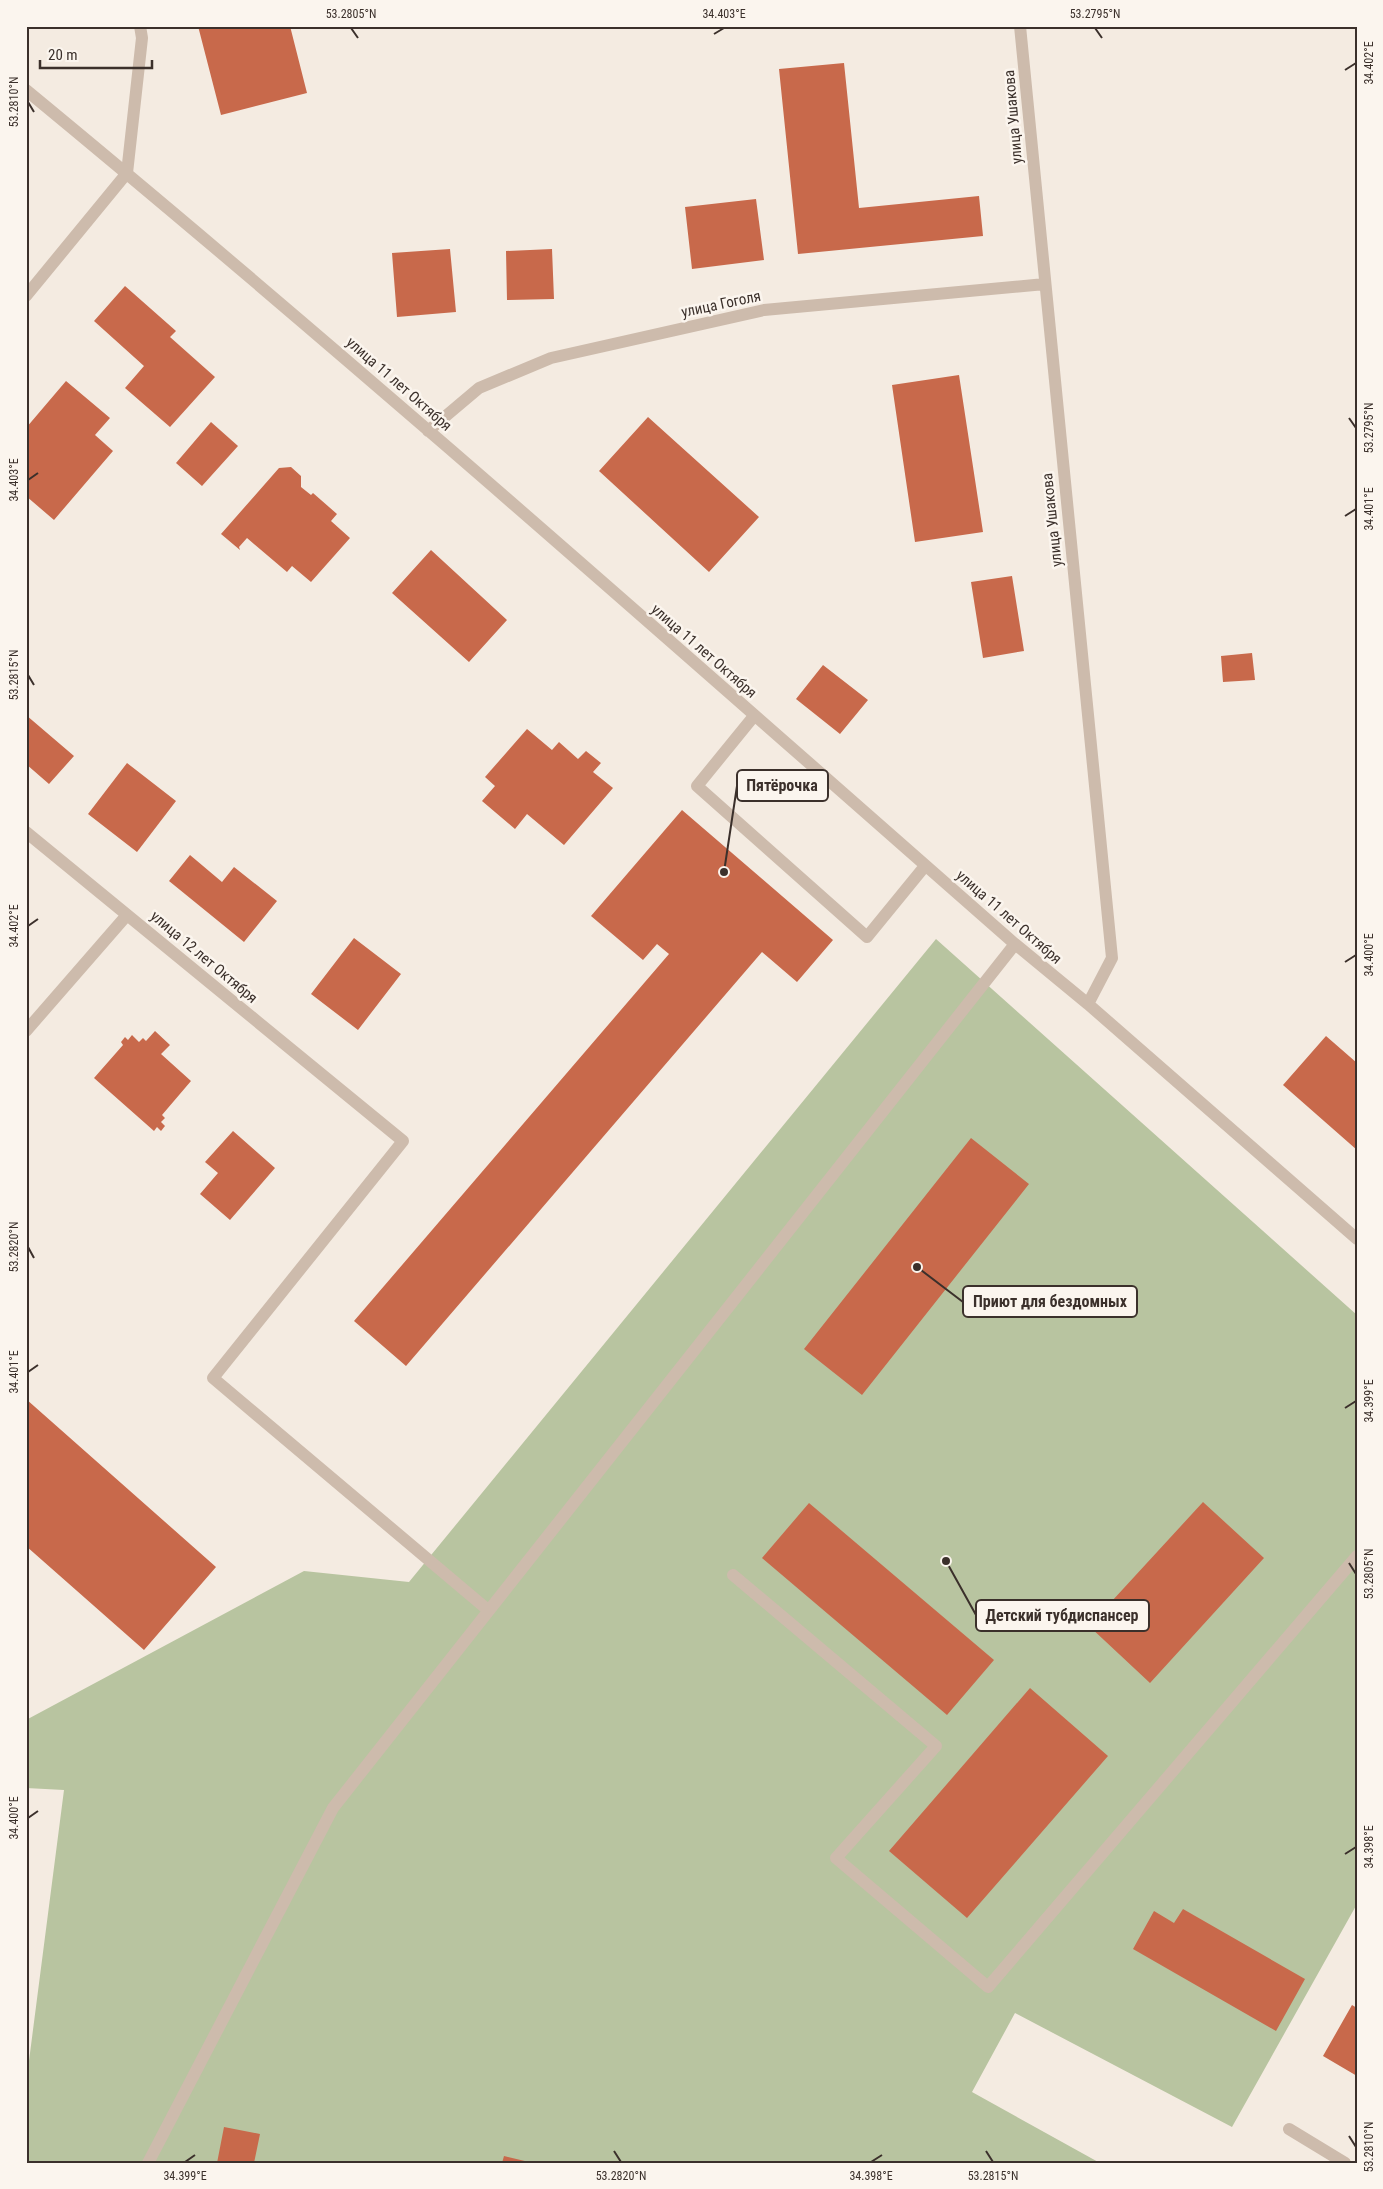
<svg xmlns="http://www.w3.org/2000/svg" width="1383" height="2189" font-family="'Roboto Condensed',sans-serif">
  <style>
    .green { fill: #b8c4a0 }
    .building { fill: #c8694b }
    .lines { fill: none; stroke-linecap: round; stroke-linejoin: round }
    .minor { stroke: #cdbbac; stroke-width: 12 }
    .ticks { fill: none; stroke: #3b302b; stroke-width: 2 }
    .labels { text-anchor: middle; stroke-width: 5; stroke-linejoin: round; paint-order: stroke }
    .street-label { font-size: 15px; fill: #3b302b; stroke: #fbf5ee }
    .leader { fill: none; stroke: #3b302b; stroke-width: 2 }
    .callout-dot { fill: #3b302b; stroke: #fbf5ee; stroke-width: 2 }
    .callout { fill: #fbf5ee; stroke: #3b302b; stroke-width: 2 }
    .callout-label { font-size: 16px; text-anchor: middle; font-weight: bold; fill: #3b302b }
    .neatline { fill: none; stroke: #3b302b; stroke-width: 2 }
    .ticks-label { font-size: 12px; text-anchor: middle; fill: #3b302b }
  </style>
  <rect width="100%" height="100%" fill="#f4ebe1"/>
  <path class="green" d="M936 939 1357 1315V1904L1232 2127 1015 2013 972 2092 1100 2163H26V2084L64 1790 26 1788V1720L304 1571 409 1582Z"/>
  <path class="building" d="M198 26H290L307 93 221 115Z
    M844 63 859 208 979 196 983 236 798 254 779 69Z
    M756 199 764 260 692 269 685 207Z
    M450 249 456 312 397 317 392 253Z
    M552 249 554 299 507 300 506 251Z
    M125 286 176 331 170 337 215 377 170 427 125 388 144 366 94 321Z
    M959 375 983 532 915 542 892 385Z
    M66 381 110 418 95 435 113 451 54 520 26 496V428Z
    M648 417 759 517 709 572 599 471Z
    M211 422 238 446 202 486 176 463Z
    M291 467 301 476V487L311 495 313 493 337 514 331 521 350 538 311 582 292 566 287 572 247 538 239 547 240 550 221 534 279 468Z
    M431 550 507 620 469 662 392 593Z
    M1012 576 1024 651 983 658 971 582Z
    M1252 653 1255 680 1223 682 1221 656Z
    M823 665 868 700 840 734 796 699Z
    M26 715 74 756 49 784 26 764Z
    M527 729 552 750 559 742 578 759 586 751 601 763 593 772 613 788 564 845 527 814 515 829 482 801 495 786 485 777Z
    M127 763 176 801 137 852 88 814Z
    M682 810 833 940 797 982 762 952 406 1366 354 1321 669 954 657 944 643 960 591 916Z
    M190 855 222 882 234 867 277 901 244 942 169 881Z
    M354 938 401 974 358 1030 311 994Z
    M155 1031 170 1045 161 1054 191 1081 162 1115 165 1118 161 1122 165 1126 161 1131 157 1127 154 1131 94 1078 123 1045 121 1042 125 1037 128 1040 132 1035 139 1042 143 1038 146 1041Z
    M1326 1036 1357 1063V1150L1283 1085Z
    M233 1131 275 1168 230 1220 200 1194 218 1173 205 1162Z
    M971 1138 1029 1184 862 1395 804 1349Z
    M26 1399 216 1567 144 1650 26 1546Z
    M1203 1502 1264 1558 1150 1683 1089 1626Z
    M809 1503 994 1660 947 1715 762 1558Z
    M1030 1688 1108 1756 967 1918 889 1851Z
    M1183 1909 1305 1979 1276 2031 1133 1949 1154 1911 1174 1923Z
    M1352 2005 1357 2008V2076L1323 2056Z
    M224 2127 260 2134 254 2163H217Z
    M504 2156 529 2162 528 2163H502Z"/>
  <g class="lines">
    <path class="minor" d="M1020 26 1112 958 1088 1004
      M26 90C362 367 688 657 1015 944L1088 1004 1357 1239
      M127 173 142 38 140 26
      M26 296 127 173
      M428 431 479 388 551 358 764 310 1045 284
      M754 716 697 786 867 937 925 866
      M26 832 403 1141 213 1378 488 1610
      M26 1031 127 915
      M733 1575 936 1746 836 1858 988 1987 1357 1556
      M1289 2129 1345 2163
      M148 2163 333 1808 1015 944"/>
  </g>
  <path class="ticks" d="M351 28 358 38M1095 28 1102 38M714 34 724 28M1345 70 1356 63M28 102 34 112M1349 418 1356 428M28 480 38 473M1345 516 1356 509M28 675 34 685M28 926 38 919M1345 962 1356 955M28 1247 34 1258M28 1372 38 1365M1345 1408 1356 1401M1349 1563 1356 1574M28 1818 38 1811M1345 1854 1356 1847M1349 2136 1356 2147M614 2151 621 2162M986 2151 993 2162M185 2162 195 2155M871 2162 882 2155"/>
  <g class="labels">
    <g class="street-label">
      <text transform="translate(1013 117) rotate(-95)" y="5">улица Ушакова</text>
      <text transform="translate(721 304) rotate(-12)" y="5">улица Гоголя</text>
      <text transform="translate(399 384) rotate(41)" y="5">улица 11 лет Октября</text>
      <text transform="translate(1052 520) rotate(-96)" y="5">улица Ушакова</text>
      <text transform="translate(704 651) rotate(41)" y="5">улица 11 лет Октября</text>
      <text transform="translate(1009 917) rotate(41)" y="5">улица 11 лет Октября</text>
      <text transform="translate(204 957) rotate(40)" y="5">улица 12 лет Октября</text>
    </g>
  </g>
  <path class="leader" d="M724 872L737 786M917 1267L963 1302M946 1561L976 1615"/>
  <g class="callout-dot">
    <circle cx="724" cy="872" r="5"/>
    <circle cx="917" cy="1267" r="5"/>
    <circle cx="946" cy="1561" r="5"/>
  </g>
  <g class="callout">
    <rect x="737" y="770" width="91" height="31" rx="5"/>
    <rect x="963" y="1286" width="174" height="31" rx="5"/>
    <rect x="976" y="1600" width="173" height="31" rx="5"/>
  </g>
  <g class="callout-label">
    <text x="782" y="791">Пятёрочка</text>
    <text x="1050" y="1307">Приют для бездомных</text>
    <text x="1062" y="1621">Детский тубдиспансер</text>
  </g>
  <rect width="1383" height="2189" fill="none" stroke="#fbf5ee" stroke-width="55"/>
  <path d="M40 60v8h112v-8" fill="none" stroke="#3b302b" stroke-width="2.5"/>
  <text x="48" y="60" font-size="15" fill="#3b302b" stroke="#fbf5ee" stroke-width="4" paint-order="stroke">20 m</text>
  <rect x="28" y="28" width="1328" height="2134" class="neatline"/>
  <g class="ticks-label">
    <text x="351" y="18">53.2805°N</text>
    <text x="724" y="18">34.403°E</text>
    <text x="1095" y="18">53.2795°N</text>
    <text transform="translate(1369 63) rotate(-90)" y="4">34.402°E</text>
    <text transform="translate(14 102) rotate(-90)" y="4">53.2810°N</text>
    <text transform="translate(1369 428) rotate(-90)" y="4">53.2795°N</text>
    <text transform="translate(14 480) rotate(-90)" y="4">34.403°E</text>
    <text transform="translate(1369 509) rotate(-90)" y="4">34.401°E</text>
    <text transform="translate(14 675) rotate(-90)" y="4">53.2815°N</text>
    <text transform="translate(14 926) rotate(-90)" y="4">34.402°E</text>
    <text transform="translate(1369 955) rotate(-90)" y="4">34.400°E</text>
    <text transform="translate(14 1247) rotate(-90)" y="4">53.2820°N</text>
    <text transform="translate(14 1372) rotate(-90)" y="4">34.401°E</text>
    <text transform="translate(1369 1401) rotate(-90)" y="4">34.399°E</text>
    <text transform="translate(1369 1574) rotate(-90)" y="4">53.2805°N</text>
    <text transform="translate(14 1818) rotate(-90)" y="4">34.400°E</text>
    <text transform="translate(1369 1847) rotate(-90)" y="4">34.398°E</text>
    <text transform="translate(1369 2147) rotate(-90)" y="4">53.2810°N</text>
    <text x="185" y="2180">34.399°E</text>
    <text x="621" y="2180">53.2820°N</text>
    <text x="871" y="2180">34.398°E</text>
    <text x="993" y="2180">53.2815°N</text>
  </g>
</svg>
